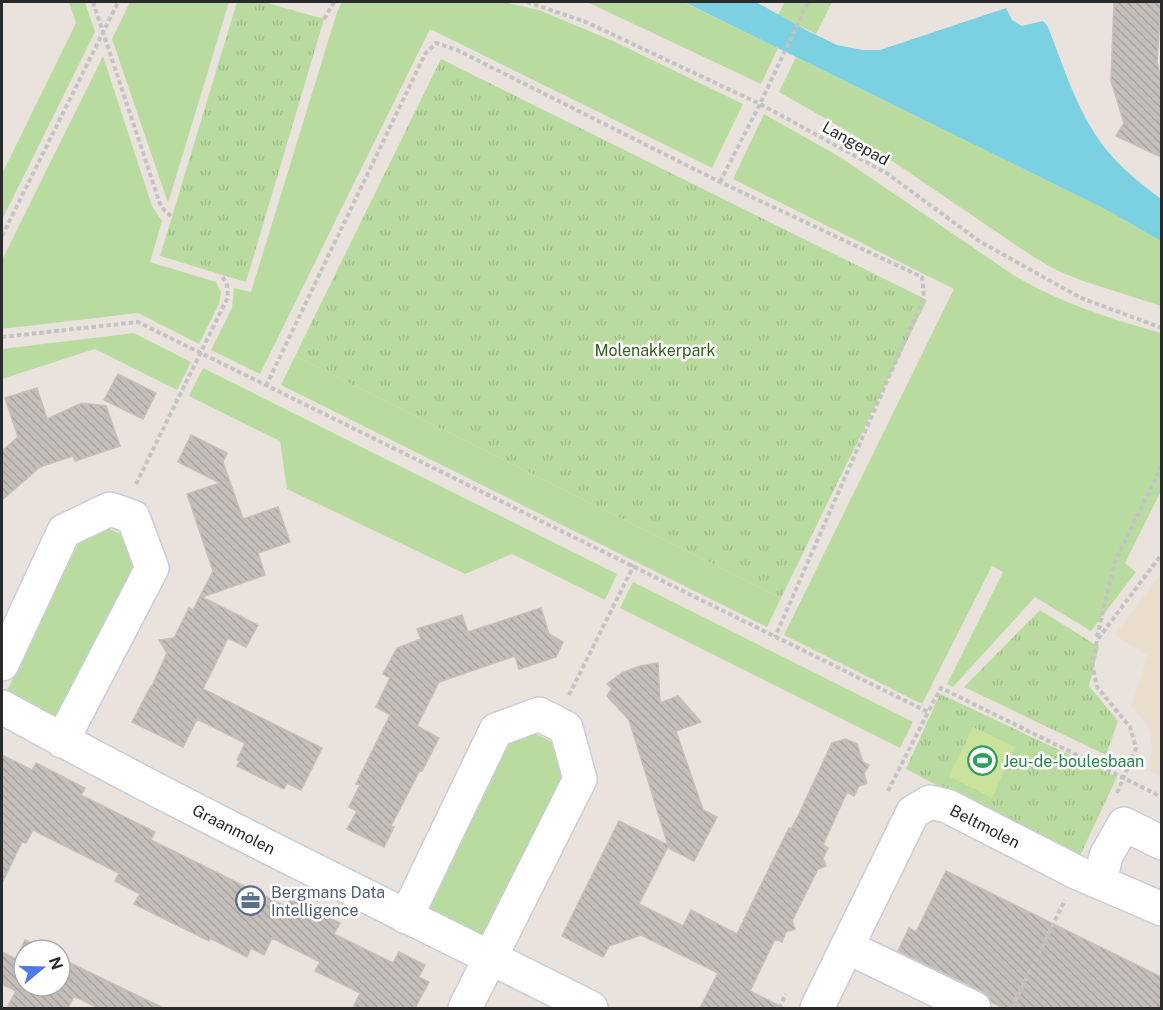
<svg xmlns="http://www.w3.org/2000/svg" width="1163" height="1010" font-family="'Public Sans',sans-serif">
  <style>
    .education { fill: #eadece }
    .grass { fill: #badb9f }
    .park { fill: url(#park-tufts) }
    .pitch { fill: #cbe29c }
    .water { fill: #7bd1e2 }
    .building { fill: url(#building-back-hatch); stroke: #c6bfb7; stroke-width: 1.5 }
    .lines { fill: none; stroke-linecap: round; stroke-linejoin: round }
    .minor-casing { stroke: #c9cdd6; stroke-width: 36 }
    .path { stroke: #c3c3c3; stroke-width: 4; stroke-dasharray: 4.5 3; stroke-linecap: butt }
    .minor { stroke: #fff; stroke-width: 33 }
    .labels { text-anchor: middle; stroke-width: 5; stroke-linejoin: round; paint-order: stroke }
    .street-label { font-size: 16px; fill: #2a2a2a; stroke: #fff }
    .park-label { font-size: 16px; fill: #345f21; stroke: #fff }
    .leisure-label { font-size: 16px; fill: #27864d; stroke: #fff; text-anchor: start }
    .service-label { font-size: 16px; fill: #4e5e75; stroke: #fff; text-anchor: start }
  </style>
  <defs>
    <pattern id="park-tufts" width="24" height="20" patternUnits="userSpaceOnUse" patternTransform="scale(1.5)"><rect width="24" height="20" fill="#badb9f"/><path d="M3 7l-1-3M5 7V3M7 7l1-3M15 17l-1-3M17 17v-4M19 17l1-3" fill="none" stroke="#a0bc89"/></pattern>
    <pattern id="building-back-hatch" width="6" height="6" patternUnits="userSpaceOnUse" patternTransform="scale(1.5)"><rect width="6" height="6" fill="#c3beb9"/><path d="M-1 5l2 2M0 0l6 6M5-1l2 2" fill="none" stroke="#a8a39f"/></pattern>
  </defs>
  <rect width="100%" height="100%" fill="#eae3dd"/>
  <path class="education" d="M1161 573V777L1148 770 1152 751 1151 737 1146 724 1131 706 1148 656 1115 635Z"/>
  <path class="grass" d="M69 2H85L95 32 2 220V174L76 23Z
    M130 2H229L168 203 112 39Z
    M342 2H504L539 10 613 41 743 104 712 168 430 29 260 374 211 350 232 308 234 288 251 292 337 12Z
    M587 2H683L778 48 761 84Z
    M785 2H832L816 34 778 15Z
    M103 56 152 206 162 221 150 262 216 282 221 292 219 304 199 344 138 313 2 329V260Z
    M796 57 1103 208 1161 241V306L1080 280 1054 269 1029 254 854 135 779 92Z
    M764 114 840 157 1015 276C1060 303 1111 319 1161 333V491L1125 563 1136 572 1091 631 1035 597 953 687 947 684 1003 572 992 566 922 704 784 635 954 289 733 179Z
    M134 333 191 362 177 390 95 349 2 379V349Z
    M295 356 781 598 767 627 281 385Z
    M203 368 617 574 605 600 512 554 465 574 287 489 280 441 189 396Z
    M100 524 135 542 139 560 59 722 5 695 78 544 86 530Z
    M633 582 913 722 900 748 620 608Z
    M530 731 562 747 570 774 490 939 425 907 506 742Z"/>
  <path class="park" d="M237 2H264L324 19 246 282 160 256Z
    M441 59 927 300 781 598 295 356Z
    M1040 610 1099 647 1089 686 1118 721 1106 755 964 687Z
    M940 694 1117 777 1078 860 906 769Z"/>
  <path class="pitch" d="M973 727 1015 747 992 798 949 776Z"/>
  <path class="water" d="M684 2H756L808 31 837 45 863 50H880L1006 8 1012 20 1022 26 1043 21 1048 27C1062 63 1074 101 1095 134 1111 160 1137 181 1161 199V241L1103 208Z"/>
  <path class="building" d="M1114 2H1161L1157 62 1161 78V157L1116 136 1124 123 1111 81Z
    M118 374 156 393 143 419 104 400Z
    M37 388 47 419 82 403 106 406 120 446 75 461 73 456 40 467 2 500V451L18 437 5 398Z
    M191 435 227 453 223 462 243 519 278 507 290 542 258 553 265 575 202 597 258 625 246 647 228 638 203 689 322 748 301 790 287 783 284 789 237 766 240 761 237 760 245 743 197 719 183 747 132 722 151 686H152L167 653 159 640 174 638 189 608 193 610 213 571 187 494 220 483 178 462Z
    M541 608 549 634 563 642 556 657 519 669 515 656 439 682 417 726 439 738 422 771 420 770 391 826 394 827 384 847 347 829 357 811 349 807 360 785 356 784 390 715 376 707 390 678 383 674 397 648 421 639 417 629 462 615 468 632Z
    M658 663 660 703 678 696 701 722 676 731 703 810 717 817 694 861 670 849 669 845 639 904 683 926 691 910 737 934 789 828 791 829 798 816 832 743 846 739 857 744 863 762 869 765 864 774 867 783 859 786 854 796 847 792 823 845 828 848 823 858 826 866 818 869 792 921 795 929 786 932 782 942 775 939 750 991 784 1008H700L718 973 641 935 609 946 603 957 562 936 619 821 668 845 629 720 607 696 612 688 607 684 622 673 640 666Z
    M2 755 32 770 36 763 85 788 81 795 155 832 151 840 287 907 291 899 340 923 334 934 393 963 399 952 425 965 419 977 429 982 415 1008H353L360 993 315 971 320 962 272 938 264 955 251 948 247 957 210 938 209 941 134 904 140 894 115 881 119 873 33 830 26 843 22 842 2 883Z
    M946 871 1161 977V1008H1003L991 1002 989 997 982 991 898 951 909 928 916 932Z
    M25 940 44 950H24V986H60V958L163 1008H98L74 996 68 1008H7L16 991 2 984V952L16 959Z"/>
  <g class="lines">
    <defs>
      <path id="minor" d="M2 664 64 531 110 509 133 517 152 568 62 741
        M2 707C195 814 394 909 591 1008
        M1100 881 1106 856 1124 824 1162 843
        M406 917 496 730 539 714 566 728 580 779 465 1008
        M847 947 974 1008
        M817 1008 913 812 930 802 947 806 1078 873 1162 909"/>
    </defs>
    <use href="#minor" class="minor-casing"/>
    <path class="path" d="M93 2 161 207 172 217
      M527 2 586 22 760 104 888 174 979 241 1081 298 1162 328
      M324 19 334 2
      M720 182 760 104 808 2
      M2 236 118 2
      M2 337 138 322 928 712 941 688 1162 797
      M266 386 425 54 436 43 457 50 720 182 922 277 924 297 775 637
      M136 484 228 297 227 285 221 274
      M1097 637 1114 564 1162 465
      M569 695 634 565
      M888 791 928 712
      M1117 793 1136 748 1130 727 1097 687 1092 663 1097 640 1162 554
      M779 1008 786 994
      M1012 1008 1065 900"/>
    <use href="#minor" class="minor"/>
  </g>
  <defs>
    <symbol id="stadium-ring" viewBox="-11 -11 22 22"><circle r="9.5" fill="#fff" stroke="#2e9e5b" stroke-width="1.5"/><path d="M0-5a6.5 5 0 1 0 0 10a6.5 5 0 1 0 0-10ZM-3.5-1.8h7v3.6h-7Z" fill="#2e9e5b"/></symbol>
    <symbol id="office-ring" viewBox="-11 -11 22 22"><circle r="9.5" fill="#fff" stroke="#5c6f8a" stroke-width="1.5"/><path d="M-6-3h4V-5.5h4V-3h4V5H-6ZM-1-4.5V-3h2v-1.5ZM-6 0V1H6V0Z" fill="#5c6f8a"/></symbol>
  </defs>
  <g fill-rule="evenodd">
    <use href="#stadium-ring" x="966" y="744" width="33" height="33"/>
    <use href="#office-ring" x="234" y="884" width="33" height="33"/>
  </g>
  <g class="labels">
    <g class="street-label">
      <text transform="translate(856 143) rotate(29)" y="6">Langepad</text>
      <text transform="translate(985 826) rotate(27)" y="6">Beltmolen</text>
      <text transform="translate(234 829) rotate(27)" y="6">Graanmolen</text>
    </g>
    <g class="park-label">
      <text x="655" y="356">Molenakkerpark</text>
    </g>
    <g class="leisure-label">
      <text x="1003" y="767">Jeu-de-boulesbaan</text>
    </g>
    <g class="service-label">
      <text x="271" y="898">Bergmans Data<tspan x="271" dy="18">Intelligence</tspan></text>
    </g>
  </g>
  <rect width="1163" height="1010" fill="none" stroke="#2a2a2a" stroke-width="6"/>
  <g transform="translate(42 968) rotate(71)"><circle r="28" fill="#ffffff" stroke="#aaaaaa" stroke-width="1.5"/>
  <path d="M0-4.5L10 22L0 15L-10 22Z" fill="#4e7ae7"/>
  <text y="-9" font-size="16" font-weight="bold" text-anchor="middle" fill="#2a2a2a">N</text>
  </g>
</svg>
